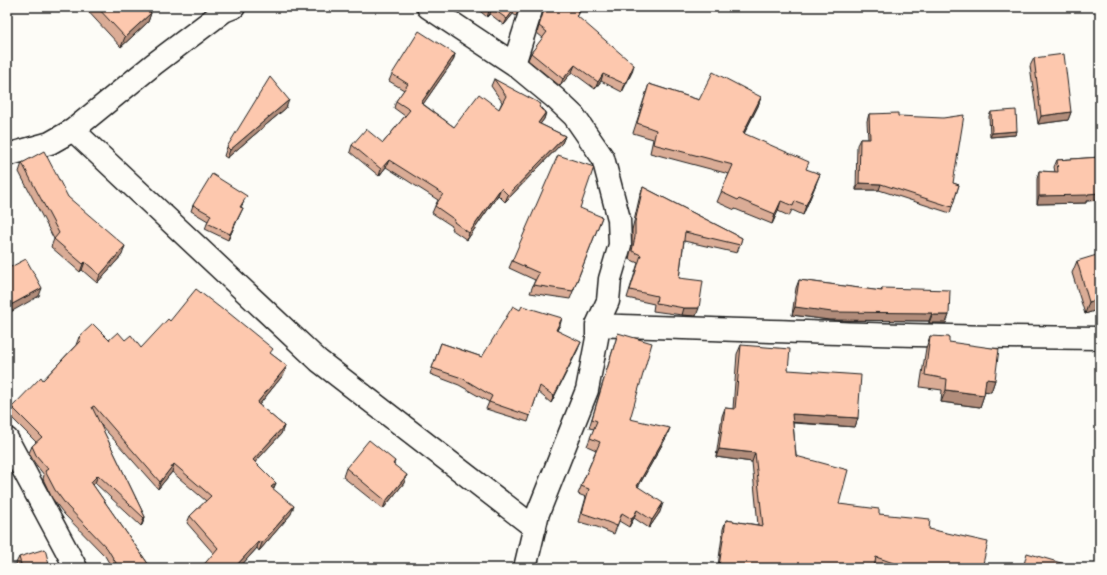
<svg xmlns="http://www.w3.org/2000/svg" width="1107" height="575" font-family="Itim,sans-serif">
  <style>
    .lines { fill: none; stroke-linecap: round; stroke-linejoin: round }
    .street-casing { stroke: #1c1c1c; stroke-width: 25 }
    .street { stroke: #fdfcf7; stroke-width: 22 }
    .wall { fill: #daac96; stroke: #1c1c1c }
    .shaded-wall { fill: #b18c7a; stroke: #1c1c1c }
    .building { fill: #fdc8ae; stroke: #1c1c1c }
  </style>
  <rect width="100%" height="100%" fill="#fdfcf7"/>
  <filter id="ink" filterUnits="userSpaceOnUse"><feTurbulence type="fractalNoise" baseFrequency=".025" numOctaves="2"/><feDisplacementMap in="SourceGraphic" scale="8" xChannelSelector="R" yChannelSelector="G"/><feConvolveMatrix kernelMatrix="1 2 1 2 8 2 1 2 1" color-interpolation-filters="sRGB"/></filter>
  <g filter="url(#ink)">
    <g class="lines">
      <defs>
        <path id="street" d="M428 7 514 64 555 98 574 116 603 158 619 219 620 245 610 279 608 301 597 325V338L587 390 538 513 525 568
          M514 64 532 7
          M73 130 319 361 535 528
          M7 155 50 143 73 130 154 64 224 11 234 7
          M597 325C764 331 932 337 1100 338
          M7 439 76 568"/>
      </defs>
      <use href="#street" class="street-casing"/>
      <use href="#street" class="street"/>
    </g>
    <path class="wall" d="M84 7H146L151 13 148 22 121 47Z
      M475 7H519L516 16 513 14 504 25 490 14 487 17Z
      M544 7H556L558 8V7H582L577 17 632 72 622 92 601 81 595 89 572 72 560 86 528 60 531 53 543 38 537 33Z
      M455 54 453 61 423 104 454 127 499 109 502 102 491 86 494 79 540 107 546 112 544 119 540 124 565 136 562 143 505 202 498 195 467 240 451 229 452 226 432 213 435 206 438 200 386 167 379 176 350 152 352 145 383 143 405 116 394 108 396 101 404 90 389 81 392 74Z
      M1034 58 1071 112 1068 120 1038 124 1030 66Z
      M649 84 699 100 761 97 758 106 744 134 806 169 816 184 803 215 792 210 789 216 778 211 772 224 735 209V210L717 202 729 174 650 153 653 139 633 133Z
      M286 108 227 158 224 156 227 147Z
      M991 112 1017 131 1015 135 990 137 989 116Z
      M869 114 898 116 953 183 959 185 950 213 879 190H856L857 145 860 139H868L867 121Z
      M1100 157V200L1086 201V203L1037 204V179L1039 171 1055 172 1054 167 1057 160Z
      M22 163 68 197 122 255 97 283 82 270 80 272 51 247 54 239 19 172Z
      M643 187 742 238 737 253 684 241 679 278 696 316 682 315 653 311 654 304 627 298 638 263 629 259 632 245V230L640 195Z
      M244 202 241 207 240 214 228 240 205 229 208 221 191 211 193 205Z
      M602 217 570 299 530 293 535 280 509 268 512 261Z
      M1077 261 1100 309 1085 314 1072 273Z
      M799 280 881 291 882 288 949 315 946 323H929V321L829 320 792 315 796 288Z
      M520 310 560 325 557 330 578 349 551 403 538 392 528 422 486 409 489 402 459 385 430 374 441 343 482 357Z
      M170 321 271 354 287 366 284 374 259 405 284 426 281 434 255 462 276 483 273 489 291 514 259 551 257 548 239 568H201L214 554 187 523 190 516 206 501 172 472 158 489 100 424 145 517 142 525 141 526 95 483 93 485 151 568H112L105 556 64 514 52 498 43 479 44 475 34 462 29 453 32 446 36 442 9 415 12 407 43 380 76 345 79 337 109 340H125L141 348Z
      M618 333 630 419 667 436 638 487 660 512 649 528 634 518 629 527 619 521 614 534 597 527 579 522 586 497 578 494 596 450 587 446 594 429 589 428Z
      M930 336 949 342 995 380 991 392 985 391 984 395 980 407 941 402 942 390 920 387 926 348Z
      M741 345 788 370 858 418 855 427 793 423 796 456 839 504 879 514 929 529 982 568H880L874 566V568H716L717 566H718L723 529 726 520 758 525 752 462 716 457 722 416 725 408 733 409 737 354Z
      M395 461 394 464 404 483 383 509 343 477 346 468Z
      M19 557 50 568H18L16 563Z"/>
    <path class="shaded-wall" d="M581 7H582L574 23 577 16Z
      M492 8 490 14 487 17 489 11Z
      M515 8 513 14 504 25 507 19Z
      M151 13 148 22 121 47 125 37Z
      M455 54 453 61 419 110 421 103Z
      M575 65 572 72 560 86 563 79Z
      M634 65 632 72 622 92 625 84Z
      M603 74 601 81 595 89 598 82Z
      M761 97 758 106 739 143 743 133Z
      M289 100 286 108 227 158 230 150Z
      M546 112 544 119 536 130 538 123Z
      M1071 112 1068 120 1038 124 1041 116Z
      M1017 131 1015 135 990 137 992 133Z
      M565 136 562 143 505 202 508 195Z
      M389 160 386 167 379 176 381 169Z
      M820 174 816 184 803 215 806 205Z
      M859 183 881 184 879 190H856Z
      M501 188 498 195 467 240 469 233Z
      M1100 193V200L1086 201V203L1037 204 1039 196Z
      M781 201 778 211 772 224 775 214Z
      M243 208 240 214 228 240 230 234Z
      M125 246 122 255 97 283 100 275Z
      M85 262 82 270 80 272 83 264Z
      M42 288 39 296 7 314V307Z
      M1100 299V309L1085 314 1089 302Z
      M795 307 932 313 929 321 829 320 792 315Z
      M684 308H699L696 316 682 315Z
      M932 315H949L946 323H929Z
      M562 318 560 325 553 336Z
      M581 342 578 349 551 403 554 396Z
      M287 366 284 374 254 411 257 403Z
      M986 379 995 380 991 392 982 391Z
      M946 390 984 395 980 407 941 402Z
      M792 414 858 418 855 427 789 422Z
      M284 426 281 434 250 468 253 460Z
      M670 428 667 436 634 494 637 486Z
      M719 449 755 453 752 462 716 457Z
      M174 464 172 472 158 489 160 482Z
      M98 475 95 483 88 489 91 482Z
      M407 475 404 483 383 509 386 501Z
      M276 483 273 490 271 487Z
      M663 503 660 512 649 528 652 520Z
      M294 506 291 514 259 551 262 543Z
      M637 510 634 518 629 527 632 519Z
      M145 517 142 525 141 526 144 518Z
      M259 541 257 548 239 568H234Z"/>
    <path class="building" d="M97 7H146L151 13 125 37Z
      M484 7H519L518 10 515 8 507 19 492 8 489 11Z
      M545 7H556L558 8V7H581L577 16 634 65 625 84 603 74 598 82 575 65 563 79 531 53 547 32 539 26Z
      M419 31 455 54 421 103 454 127 479 94 499 109 506 96 494 79 541 104 539 107 546 112 538 123 565 136 508 195 501 188 469 233 454 222 455 220 435 206 443 194 389 160 381 169 352 145 366 129 383 143 410 110 396 101 408 84 392 74Z
      M1064 54 1071 112 1041 116 1034 58Z
      M713 72 761 97 743 133 809 162 806 169 820 174 806 205 795 201 793 206 781 201 775 214 739 199 738 200 721 192 733 165 653 144 656 130 637 123 649 84 699 100Z
      M270 77 289 100 230 150 227 147Z
      M1016 110 1017 131 992 133 991 112Z
      M898 113V116L943 118 964 115 953 183 959 185 952 207 881 184 859 183 860 139H870L869 114Z
      M44 151 68 197 125 246 100 275 85 262 83 264 54 239 59 233 22 163Z
      M558 155 594 167 580 208 602 217 573 291 533 285 539 273 512 261Z
      M1100 157V193L1088 194V195L1039 196V171L1058 172 1057 160Z
      M212 174 247 196 240 207 243 208 230 234 207 223 211 215 193 205Z
      M643 187 742 238 740 245 685 232 679 278 703 281 699 308H684L656 303 657 296 630 290 641 255 632 251 635 237V222Z
      M1100 254V299L1089 302 1077 261Z
      M26 259 42 288 7 307V269Z
      M799 280 882 291V288L950 290 949 315H932V313L832 312 795 307Z
      M196 289 223 310 224 309 273 349 270 353 287 366 257 403 284 426 253 460 276 483 271 487 294 506 262 543 259 541 234 568H201L218 548 190 516 211 496 174 464 160 482 94 406 92 407 145 517 144 518 98 475 91 482 151 568H119L107 548 67 506 55 490 45 471 48 469 36 455 32 446 42 437 12 407 41 377 43 380 81 340 79 337 93 324 109 340 118 332 125 340 131 335 141 348 168 319 170 321Z
      M513 306 520 310 522 306 562 318 556 330 581 342 554 396 540 386 530 416 489 402 492 396 462 378 432 368 441 343 482 357Z
      M618 333 652 343 630 419 670 428 637 486 663 503 652 520 637 510 632 519 622 513 617 526 600 519 582 513 589 489 581 486 600 442 590 438 597 421 592 419Z
      M930 336 949 337V342L999 349 995 380 986 379 984 395 946 390 947 379 925 375Z
      M741 345 790 349 788 370 861 375 858 418 792 414 796 456 848 470 839 504 879 509V514L930 519 929 529 988 542 982 568H908L876 557 874 568H717V566H719L726 520 763 526 755 453 719 449 725 408 735 409Z
      M369 440 395 461 393 464 407 475 386 501 346 468Z
      M45 549 50 568H22L19 557Z
      M1027 553 1078 568H1023Z"/>
  </g>
  <rect width="1107" height="575" fill="none" stroke="#fdfcf7" stroke-width="24"/>
  <rect x="12" y="12" width="1083" height="551" fill="none" stroke="#1c1c1c" stroke-width="1.5" filter="url(#ink)"/>
</svg>
